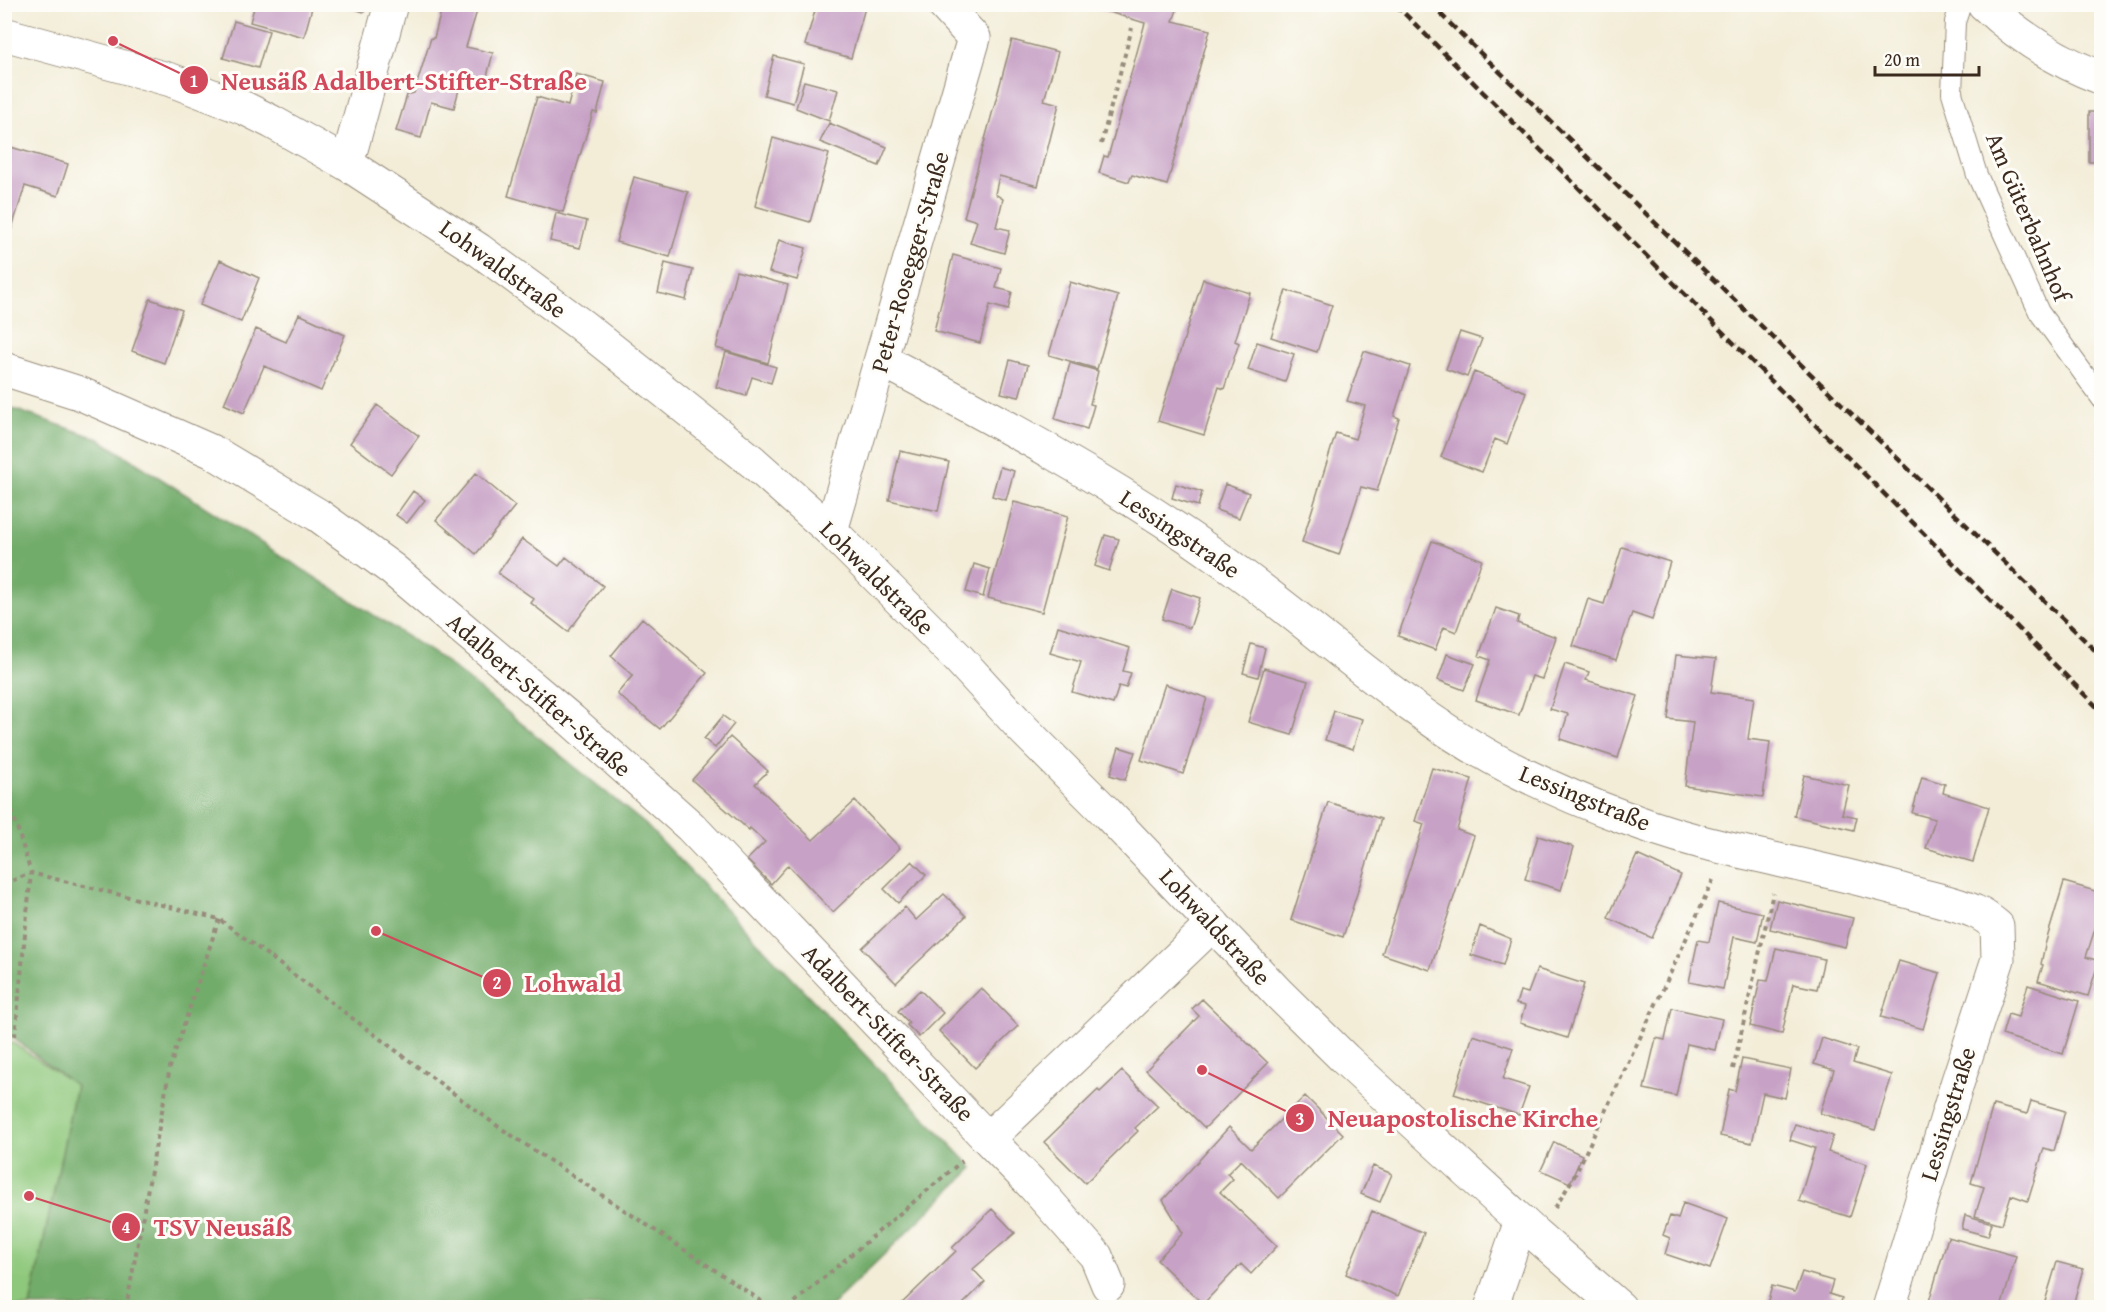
<svg xmlns="http://www.w3.org/2000/svg" width="2106" height="1312" font-family="'Gentium Book Plus',serif">
  <style>
    .green { fill: #8ec87b; stroke: #64794c; stroke-width: 1.5 }
    .forest { fill: #72ac6b; stroke: #566b44; stroke-width: 1.5 }
    .building { fill: #c7a2c6 }
    .lines { fill: none; stroke-linecap: round; stroke-linejoin: round }
    .lane-casing { stroke: #978c7b; stroke-width: 22 }
    .street-casing { stroke: #978c7b; stroke-width: 35 }
    .secondary-casing { stroke: #978c7b; stroke-width: 35 }
    .path { stroke: #978c7b; stroke-width: 4; stroke-dasharray: 4.5 4.5; stroke-linecap: butt }
    .lane { stroke: #fff; stroke-width: 20 }
    .street { stroke: #fff; stroke-width: 33 }
    .secondary { stroke: #fff; stroke-width: 33 }
    .rail { stroke: #3b2a1e; stroke-width: 4.5; stroke-dasharray: 9 4.5; stroke-linecap: butt }
    .labels { text-anchor: middle; stroke-width: 6; stroke-linejoin: round; paint-order: stroke }
    .street-label { font-size: 24px; fill: #3b2a1e; stroke: #fdfcf7 }
    .leader { fill: none; stroke: #d1495b; stroke-width: 2 }
    .callout-dot { fill: #d1495b; stroke: #fdfcf7; stroke-width: 2 }
    .mark-label { font-size: 18px; text-anchor: middle; font-weight: bold; fill: #fff }
    .callout-label { font-size: 26px; text-anchor: middle; font-weight: bold; fill: #d1495b; stroke: #fdfcf7; stroke-width: 6; stroke-linejoin: round; paint-order: stroke }
  </style>
  <rect width="100%" height="100%" fill="#fdfcf7"/>
  <filter id="ink" filterUnits="userSpaceOnUse"><feTurbulence type="fractalNoise" baseFrequency=".0167" numOctaves="2"/><feDisplacementMap in="SourceGraphic" scale="12" xChannelSelector="R" yChannelSelector="G"/><feConvolveMatrix kernelMatrix="1 2 1 2 8 2 1 2 1" color-interpolation-filters="sRGB"/></filter>
  <filter id="wash" filterUnits="userSpaceOnUse"><feTurbulence type="fractalNoise" baseFrequency=".008" numOctaves="4" result="noise"/><feDisplacementMap in="SourceGraphic" scale="24" xChannelSelector="R" yChannelSelector="G"/><feGaussianBlur stdDeviation="1.35" result="paint"/><feColorMatrix in="noise" values="0 0 0 0 0 0 0 0 0 0 0 0 0 0 0 0 0 1.4 0 .05"/><feComposite in="paint" operator="in"/></filter>
  <g filter="url(#wash)">
    <rect width="100%" height="100%" fill="#f3edd8"/>
    <path class="green" d="M4 1043H13L76 1085 30 1307H5Z"/>
    <path class="forest" d="M5 406 99 439 441 658 645 824 973 1168 830 1307H30L76 1086 13 1038H5Z"/>
    <g id="blocks">
      <path class="building" d="M255 4H313L304 37 250 22Z
        M338 4H366L364 12Z
        M443 4H454L477 11 466 47 493 53 485 84 462 78 454 108 431 102 421 138 396 131 407 95 414 93 431 38H434Z
        M817 4H866L851 58 805 45Z
        M1082 4H1153L1177 10 1173 21 1210 30 1167 185 1132 175 1129 182 1099 173 1104 156 1108 157 1145 23Z
        M234 21 269 31 258 68 223 58Z
        M1012 40 1058 52 1044 100 1059 104 1038 186 999 176 995 194 1003 199 996 227 1010 230 1004 253 970 243 977 221 964 217Z
        M774 56 804 64 793 103 764 95Z
        M576 74 605 82 597 113 593 112 563 212 508 196 537 97 568 106Z
        M804 81 838 90 829 121 796 108Z
        M2089 112H2102V162H2089Z
        M829 123 887 147 879 166 820 142Z
        M773 138 829 154 810 222 755 206Z
        M4 145 68 164 58 196 25 186 10 234 4 232Z
        M634 177 688 192 670 257 616 242Z
        M556 213 587 221 580 248 550 241Z
        M779 240 806 248 797 280 769 272Z
        M953 255 1001 268 996 288 1012 292 1008 310 990 305 980 343 934 331Z
        M220 260 259 278 241 322 200 305Z
        M665 263 693 270 686 300 658 293Z
        M736 271 788 285 768 363 716 348Z
        M1203 279 1250 293 1235 341 1239 343 1224 389 1219 387 1204 435 1158 421Z
        M1070 282 1118 296 1097 369 1049 355Z
        M1286 290 1332 305 1317 352 1271 337Z
        M150 299 182 310 164 363 132 351Z
        M299 314 345 335 321 391 264 366 244 413 224 404 256 329 286 342Z
        M1460 332 1482 339 1467 377 1446 369Z
        M1257 342 1294 354 1285 382 1248 370Z
        M1364 351 1410 366 1394 416 1399 418 1377 491 1361 487 1339 555 1302 542 1336 433 1355 439 1365 406 1347 401Z
        M726 352 776 367 771 383 752 377 746 396 716 387Z
        M1010 360 1028 365 1019 397 1001 393Z
        M1070 363 1098 371 1090 404 1094 405 1087 429 1055 419Z
        M1474 372 1526 392 1507 444 1495 439 1482 472 1441 457Z
        M377 405 419 436 391 474 350 443Z
        M900 451 949 462 938 511 889 500Z
        M1000 467 1014 471 1006 500 992 496Z
        M476 473 515 506 476 554 436 520Z
        M1176 484 1202 492 1198 506 1172 498Z
        M1225 484 1249 493 1239 518 1216 510Z
        M413 491 425 500 407 523 396 515Z
        M1014 502 1068 516 1042 612 988 598Z
        M1105 535 1119 539 1109 571 1095 566Z
        M522 539 559 566 566 557 603 586 568 632 531 603 534 599 498 573Z
        M1432 541 1482 560 1456 632 1444 627 1435 650 1398 636Z
        M1622 547 1670 562 1652 620 1632 613 1616 660 1573 646 1588 599 1604 604Z
        M974 564 990 569 983 597 966 592Z
        M1172 589 1200 598 1190 628 1162 619Z
        M1496 608 1519 616 1517 623 1556 637 1542 679 1532 676 1519 715 1476 700 1490 660 1479 656Z
        M642 618 707 673 660 729 617 694 633 675 611 656Z
        M1058 626 1130 648 1123 671 1131 673 1126 688 1119 686 1113 704 1072 692 1081 662 1050 653Z
        M1251 644 1265 648 1258 677 1243 673Z
        M1447 654 1475 664 1464 690 1438 680Z
        M1676 655 1716 659 1711 692 1754 698 1748 739 1770 742 1763 797 1685 786 1693 722 1668 719Z
        M1565 664 1589 672 1586 680 1638 696 1618 758 1560 739 1568 714 1550 709Z
        M1264 668 1308 681 1292 735 1248 722Z
        M1165 684 1207 698 1183 774 1141 760Z
        M1334 711 1362 719 1353 749 1325 740Z
        M723 716 734 724 715 748 704 739Z
        M730 737 768 771 755 784 813 840 855 801 900 848 833 912 788 865 771 884 747 860 765 842 750 828 749 830 692 780Z
        M1119 747 1135 752 1125 780 1110 775Z
        M1432 768 1472 779 1457 830 1474 836 1430 970 1382 954 1424 824 1415 821Z
        M1804 775 1849 785 1842 814 1857 817 1854 830 1794 816Z
        M1922 777 1945 784 1943 793 1989 807 1973 862 1926 848 1935 819 1912 813Z
        M1328 802 1381 819 1343 937 1291 920Z
        M1538 836 1574 847 1561 890 1525 879Z
        M1637 855 1681 875 1652 938 1608 918Z
        M912 861 926 875 898 903 884 889Z
        M2064 882 2102 893V907L2086 957 2099 961 2088 996 2038 981 2043 965 2041 964 2045 945Z
        M944 894 966 916 896 983 862 948 905 907 916 920Z
        M1777 900 1853 918 1845 947 1770 929Z
        M1718 903 1763 913 1757 942 1734 937 1723 989 1689 982 1698 940 1709 942Z
        M1480 926 1511 939 1503 965 1471 955Z
        M1776 948 1824 959 1817 989 1793 984 1782 1034 1750 1026 1760 980 1768 981Z
        M1899 961 1940 973 1923 1029 1881 1017Z
        M1537 969 1584 984 1567 1038 1520 1023 1525 1006 1516 1004 1520 991 1528 993Z
        M2028 985 2079 1001 2063 1054 2002 1035 2008 1014 2018 1017Z
        M981 988 1018 1026 975 1068 939 1031Z
        M920 990 943 1013 919 1037 907 1025 909 1023 898 1011Z
        M1202 999 1268 1063 1205 1128 1146 1070 1199 1016 1192 1009Z
        M1672 1008 1722 1019 1715 1050 1687 1044 1676 1096 1644 1089 1656 1038 1665 1040Z
        M1473 1035 1513 1048 1503 1079 1529 1087 1519 1115 1454 1094Z
        M1822 1038 1857 1049 1853 1063 1892 1075 1875 1130 1820 1113 1834 1070 1814 1064Z
        M1742 1059 1791 1069 1785 1098 1763 1093 1752 1143 1720 1136 1729 1089 1735 1091Z
        M1122 1071 1158 1106 1135 1128 1138 1131 1085 1183 1044 1142 1098 1090 1100 1092Z
        M1305 1096 1343 1134 1279 1198 1241 1160 1227 1174 1233 1179 1220 1192 1277 1246 1251 1274 1241 1264 1203 1304 1157 1260 1183 1233 1163 1200 1229 1127 1251 1149Z
        M2031 1101 2065 1111 2054 1151 2044 1148 2028 1201 2011 1195 2002 1224 1975 1216 1984 1187 1971 1183 1993 1105 2027 1114Z
        M1795 1124 1833 1136 1828 1152 1867 1164 1850 1217 1799 1201 1815 1148 1790 1140Z
        M1554 1142 1582 1155 1570 1183 1541 1170Z
        M1373 1166 1392 1174 1380 1202 1361 1194Z
        M1683 1203 1728 1219 1710 1269 1665 1254 1670 1238 1663 1235 1670 1216 1678 1219Z
        M992 1209 1015 1233 973 1269 985 1282 959 1308H897L956 1251 952 1248Z
        M1372 1211 1424 1233 1398 1296 1346 1274Z
        M1965 1215 1992 1223 1988 1236 1962 1229Z
        M1948 1237 2016 1256 2001 1308H1927Z
        M2057 1262 2083 1269 2073 1305 2079 1308H2043Z
        M1802 1272 1833 1281 1829 1294 1842 1298 1840 1308H1766L1772 1286 1795 1292Z"/>
    </g>
  </g>
  <g filter="url(#ink)">
    <use href="#blocks" fill-opacity="0" stroke="#978c7b" stroke-width="1.5"/>
    <g class="lines">
      <defs>
        <path id="lane" d="M1961 4 1955 22 1952 93 1977 175 2039 312 2102 399"/>
        <path id="street" d="M1984 4C2019 37 2056 61 2102 78
          M347 164 391 4
          M882 360C996 420 1110 481 1216 556 1318 627 1408 718 1521 773 1584 804 1661 834 1730 849 1790 863 1850 875 1909 892 1930 898 1957 903 1976 912 1983 915 1991 921 1997 926L1998 959 1957 1084 1889 1308
          M4 369 79 393 213 452 318 515 392 569 571 720 691 827 988 1139 1213 924
          M831 531 974 38 943 4
          M988 1139 1033 1185 1096 1256 1108 1285
          M1491 1308 1521 1221"/>
        <path id="secondary" d="M4 34 171 80 246 109 272 122 347 164 479 250 581 325 688 410 753 462 831 531 958 658 1024 730 1106 812 1279 994 1345 1059 1535 1234 1620 1308"/>
      </defs>
      <use href="#lane" class="lane-casing"/>
      <use href="#street" class="street-casing"/>
      <use href="#secondary" class="secondary-casing"/>
      <path class="path" d="M1101 144 1132 28
        M4 785 31 873 15 1036
        M4 884 31 873 219 919 496 1125 772 1308
        M1733 1069 1773 893
        M1555 1208 1574 1177 1665 985 1713 880
        M126 1308 170 1067 219 919
        M788 1308 962 1161"/>
      <use href="#lane" class="lane"/>
      <use href="#street" class="street"/>
      <use href="#secondary" class="secondary"/>
      <path class="rail" d="M1395 4 2102 712
        M1430 4 2102 657"/>
    </g>
  </g>
  <g class="labels">
    <g class="street-label">
      <text transform="translate(2028 217) rotate(67)" y="8">Am Güterbahnhof</text>
      <text transform="translate(910 262) rotate(-74)" y="8">Peter-Rosegger-Straße</text>
      <text transform="translate(503 269) rotate(36)" y="8">Lohwaldstraße</text>
      <text transform="translate(1180 534) rotate(34)" y="8">Lessingstraße</text>
      <text transform="translate(877 578) rotate(45)" y="8">Lohwaldstraße</text>
      <text transform="translate(539 695) rotate(41)" y="8">Adalbert-Stifter-Straße</text>
      <text transform="translate(1585 798) rotate(22)" y="8">Lessingstraße</text>
      <text transform="translate(1215 927) rotate(47)" y="8">Lohwaldstraße</text>
      <text transform="translate(888 1033) rotate(46)" y="8">Adalbert-Stifter-Straße</text>
      <text transform="translate(1948 1114) rotate(-73)" y="8">Lessingstraße</text>
    </g>
  </g>
  <path class="leader" d="M113 41L194 80M376 931L497 983M1202 1070L1300 1118M29 1196L126 1227"/>
  <g class="callout-dot">
    <circle cx="113" cy="41" r="6"/>
    <circle cx="376" cy="931" r="6"/>
    <circle cx="1202" cy="1070" r="6"/>
    <circle cx="29" cy="1196" r="6"/>
    <circle cx="194" cy="80" r="15"/>
    <circle cx="497" cy="983" r="15"/>
    <circle cx="1300" cy="1118" r="15"/>
    <circle cx="126" cy="1227" r="15"/>
  </g>
  <g class="mark-label">
    <text x="194" y="87">1</text>
    <text x="497" y="989">2</text>
    <text x="1300" y="1125">3</text>
    <text x="126" y="1233">4</text>
  </g>
  <g class="callout-label">
    <text x="404" y="90">Neusäß Adalbert-Stifter-Straße</text>
    <text x="573" y="992">Lohwald</text>
    <text x="1463" y="1127">Neuapostolische Kirche</text>
    <text x="223" y="1236">TSV Neusäß</text>
  </g>
  <rect width="2106" height="1312" fill="none" stroke="#fdfcf7" stroke-width="24"/>
  <path d="M1875 66v9h104v-9" fill="none" stroke="#3b2a1e" stroke-width="3"/>
  <text x="1884" y="66" font-size="18" fill="#3b2a1e" stroke="#fdfcf7" stroke-width="4.5" paint-order="stroke">20 m</text>
</svg>
